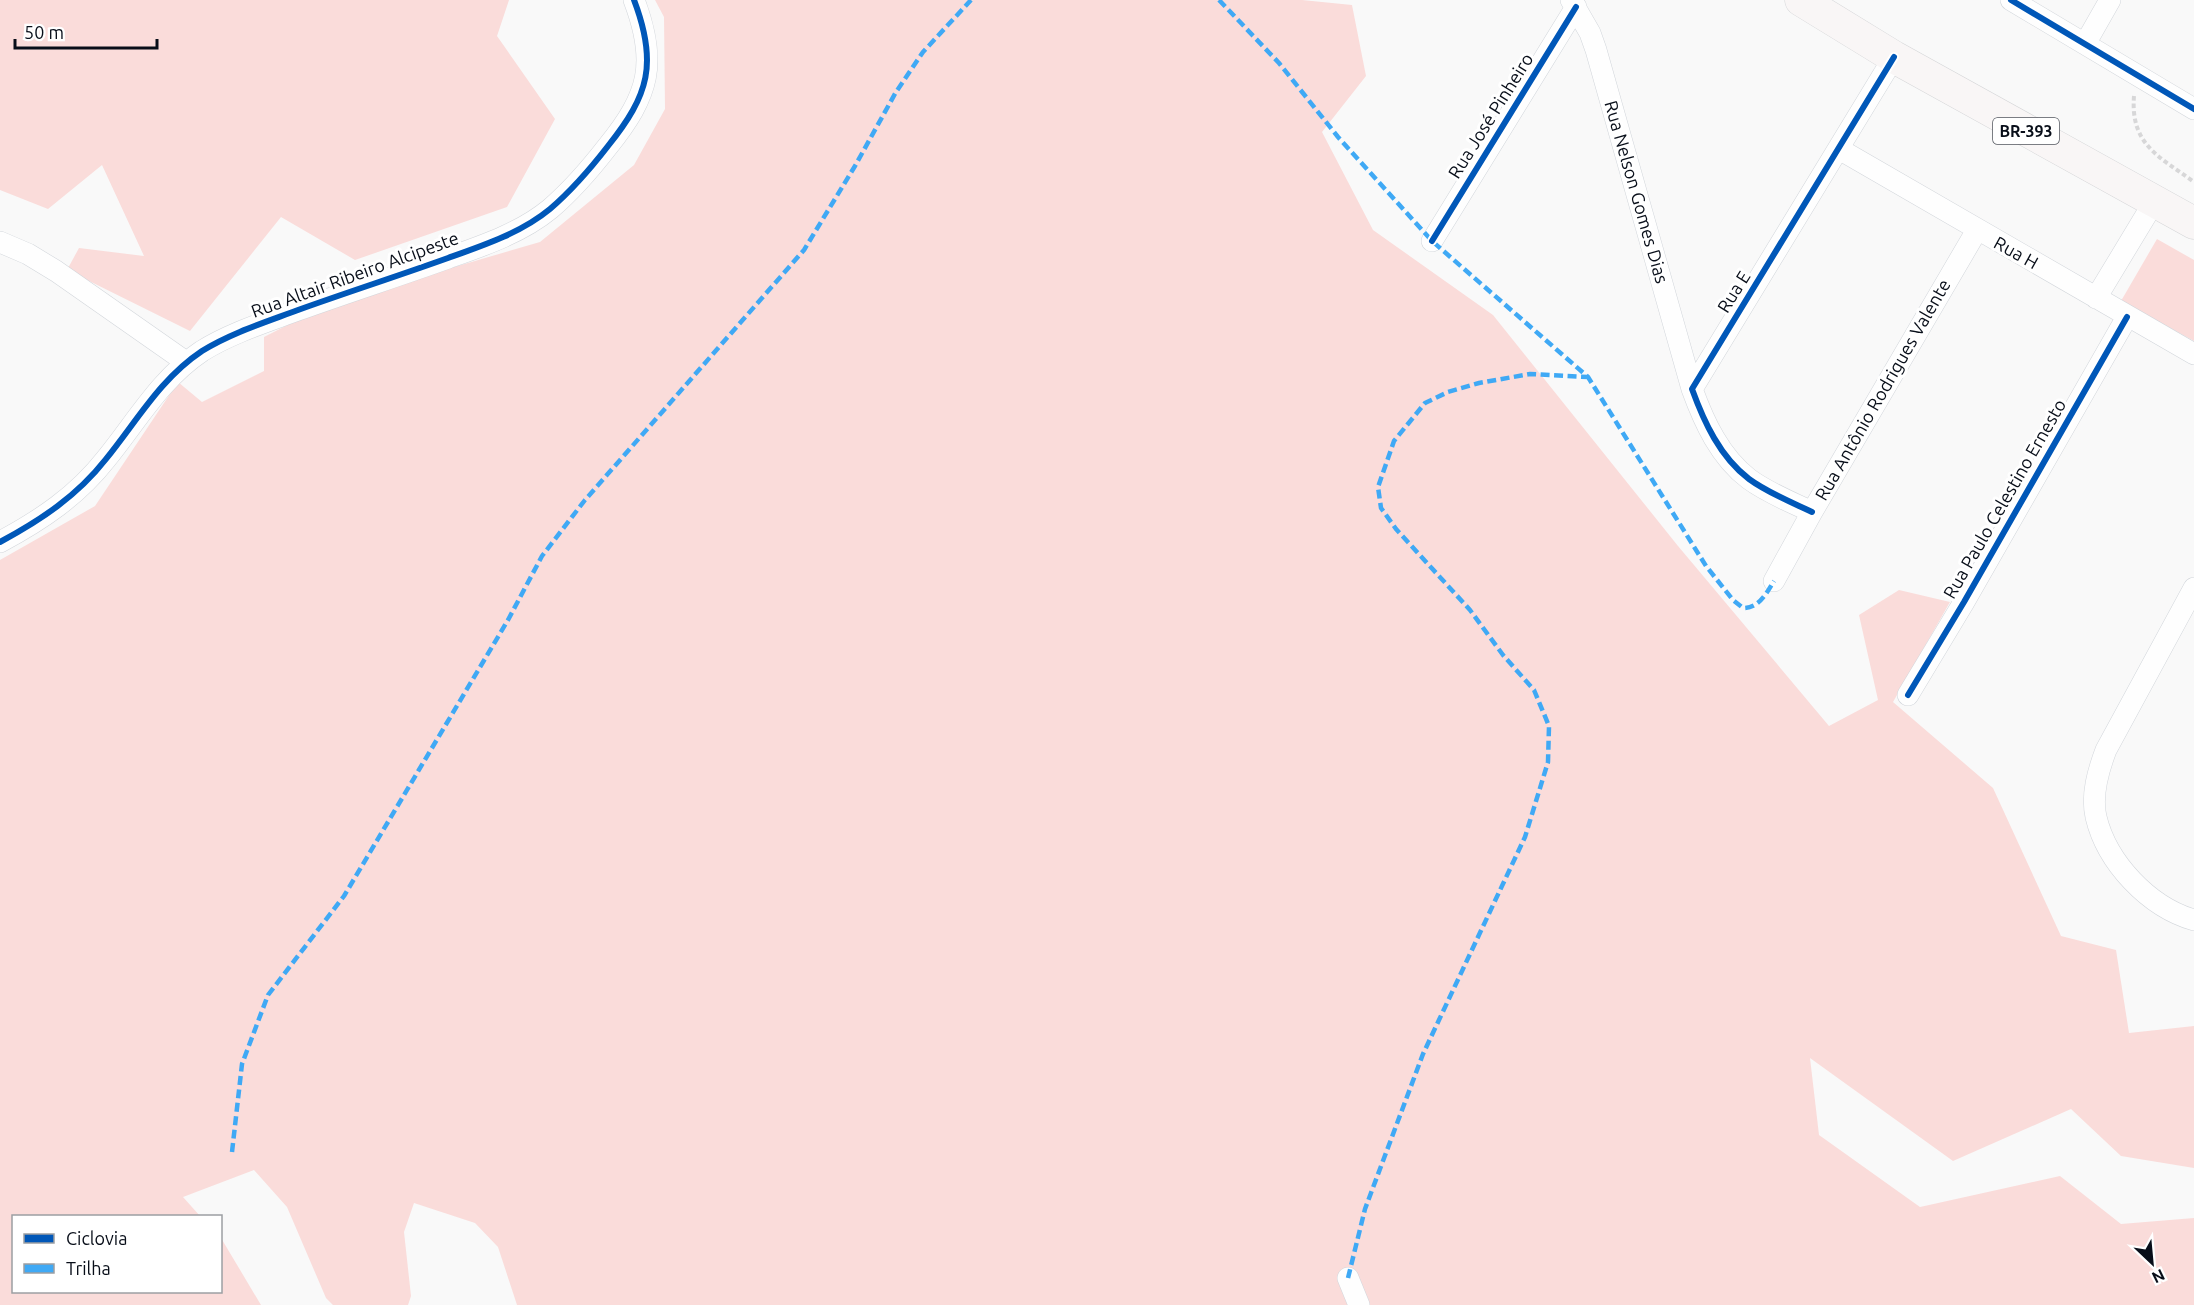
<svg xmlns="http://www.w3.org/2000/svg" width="2194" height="1305" font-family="Ubuntu,sans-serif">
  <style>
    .green { fill: #fadcda }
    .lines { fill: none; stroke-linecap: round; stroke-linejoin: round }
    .street-casing { stroke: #d2d6db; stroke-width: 22 }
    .primary-casing { stroke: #d5d6d8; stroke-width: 33 }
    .path { stroke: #d7d7d8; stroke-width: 4; stroke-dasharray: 4.5 3; stroke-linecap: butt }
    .street { stroke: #fefefe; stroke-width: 21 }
    .primary { stroke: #f9f6f6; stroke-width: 32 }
    .quiet { stroke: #3fa9f5; stroke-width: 4.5; stroke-dasharray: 9 4.5; stroke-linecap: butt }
    .cycleway-casing { stroke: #fff; stroke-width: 10 }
    .cycleway { stroke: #0057b8; stroke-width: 6 }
    .labels { text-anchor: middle; stroke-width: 6; stroke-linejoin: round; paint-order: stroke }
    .shield { fill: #fff; stroke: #52565e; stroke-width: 1.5 }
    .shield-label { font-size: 16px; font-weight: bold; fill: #080e19 }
    .street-label { font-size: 18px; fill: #080e19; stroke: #fff }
  </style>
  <rect width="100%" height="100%" fill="#f9f9f9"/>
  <path class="green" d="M0 0H509L497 36 555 119 507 207 355 260 281 217 190 331 67 270 79 248 144 256 102 165 48 209 0 190Z
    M655 0H1302L1352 5 1366 76 1322 132 1373 230 1493 315 1678 546 1829 726 1878 700 1859 615 1899 590 1950 602 1893 702 1993 788 2061 936 2116 950 2129 1033 2194 1026V1168L2121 1156 2071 1109 1953 1161 1810 1058 1819 1135 1920 1207 2060 1176 2121 1224 2194 1218V1305H517L498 1247 475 1223 414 1203 404 1232 411 1296 408 1305H333L326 1298 287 1207 254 1170 183 1197 200 1216H14V1292H220L221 1238 261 1305H0V560L95 506 178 382 202 402 264 371V337L331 303 540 242 634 165 665 109 664 17Z
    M2157 239 2194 260V341L2121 301Z"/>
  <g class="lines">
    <defs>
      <path id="street" d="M1571 0 1590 33 1596 50 1692 389
        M2011 0 2194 109
        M2085 44 2110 0
        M1839 149 2194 354
        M1432 241 1576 7
        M0 242 28 254 56 271 186 362
        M2096 298 2154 202
        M1812 512C1791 502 1768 493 1749 479 1720 457 1704 422 1692 389L1894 57
        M0 542C41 520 77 496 106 459 137 421 160 379 202 351 231 333 266 322 298 310 348 292 398 276 448 258 482 246 521 233 550 209 571 191 591 168 608 146 649 95 658 63 634 0
        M1774 581 1812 512 1977 230
        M2194 588 2106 750C2098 771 2091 795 2096 817 2107 863 2149 907 2194 920
        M1908 695 1964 602 2127 317
        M1348 1278 1359 1305"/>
      <path id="primary" d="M1801 0 1894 57 2194 223"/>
    </defs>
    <use href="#street" class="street-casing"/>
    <use href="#primary" class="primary-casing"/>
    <path class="path" d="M2134 96C2130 145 2160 157 2194 182"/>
    <use href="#street" class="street"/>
    <use href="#primary" class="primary"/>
    <path class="quiet" d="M1219 0 1279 63 1338 137 1432 241 1588 377 1706 566 1733 600 1743 608C1759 608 1766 594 1774 581
      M232 1152 242 1064 268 995 344 896 508 620 542 556 585 500 804 250 855 166 896 92 923 52 971 0
      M1348 1278 1365 1209 1423 1054 1525 837 1548 762 1549 726 1534 690 1503 655 1470 610 1396 529 1381 508 1378 487 1394 441 1425 403 1448 392 1479 383 1530 374 1588 377"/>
    <defs>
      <path id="cycleway" d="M2011 0 2194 109
        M1432 241 1576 7
        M1812 512C1791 502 1768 493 1749 479 1720 457 1704 422 1692 389L1894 57
        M0 542C41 520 77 496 106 459 137 421 160 379 202 351 231 333 266 322 298 310 348 292 398 276 448 258 482 246 521 233 550 209 571 191 591 168 608 146 649 95 658 63 634 0
        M1908 695 1964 602 2127 317"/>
    </defs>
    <use href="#cycleway" class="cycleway-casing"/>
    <use href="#cycleway" class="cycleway"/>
  </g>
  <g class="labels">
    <rect class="shield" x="1993" y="118" width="66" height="26" rx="4.5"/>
    <g class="shield-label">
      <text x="2026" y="137">BR-393</text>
    </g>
    <g class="street-label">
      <text transform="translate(1491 116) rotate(-58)" y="6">Rua José Pinheiro</text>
      <text transform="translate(1636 192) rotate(74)" y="6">Rua Nelson Gomes Dias</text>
      <text transform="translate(2016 253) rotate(29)" y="6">Rua H</text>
      <text transform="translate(355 275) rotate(-20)" y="6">Rua Altair Ribeiro Alcipeste</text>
      <text transform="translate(1734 292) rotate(-58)" y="6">Rua E</text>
      <text transform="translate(1883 390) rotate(-60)" y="6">Rua Antônio Rodrigues Valente</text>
      <text transform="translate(2005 499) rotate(-60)" y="6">Rua Paulo Celestino Ernesto</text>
    </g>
  </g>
  <rect x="12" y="1215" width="210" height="78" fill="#ffffff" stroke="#9c9fa3" stroke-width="1.5"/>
  <rect x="24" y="1234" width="30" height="9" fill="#0057b8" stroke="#9c9fa3" stroke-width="1.5"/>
  <text x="66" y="1245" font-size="18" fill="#080e19">Ciclovia</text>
  <rect x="24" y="1264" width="30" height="9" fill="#3fa9f5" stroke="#9c9fa3" stroke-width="1.5"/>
  <text x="66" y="1275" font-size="18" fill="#080e19">Trilha</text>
  <g transform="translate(2152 1263) rotate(154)" stroke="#ffffff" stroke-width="4.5" paint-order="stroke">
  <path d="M0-4.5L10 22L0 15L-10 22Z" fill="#080e19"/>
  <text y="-9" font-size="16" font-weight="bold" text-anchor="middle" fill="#080e19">N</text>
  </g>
  <path d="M15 39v9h142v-9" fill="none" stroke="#080e19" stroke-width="3"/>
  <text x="24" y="39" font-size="18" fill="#080e19" stroke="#ffffff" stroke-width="4.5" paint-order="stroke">50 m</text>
</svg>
